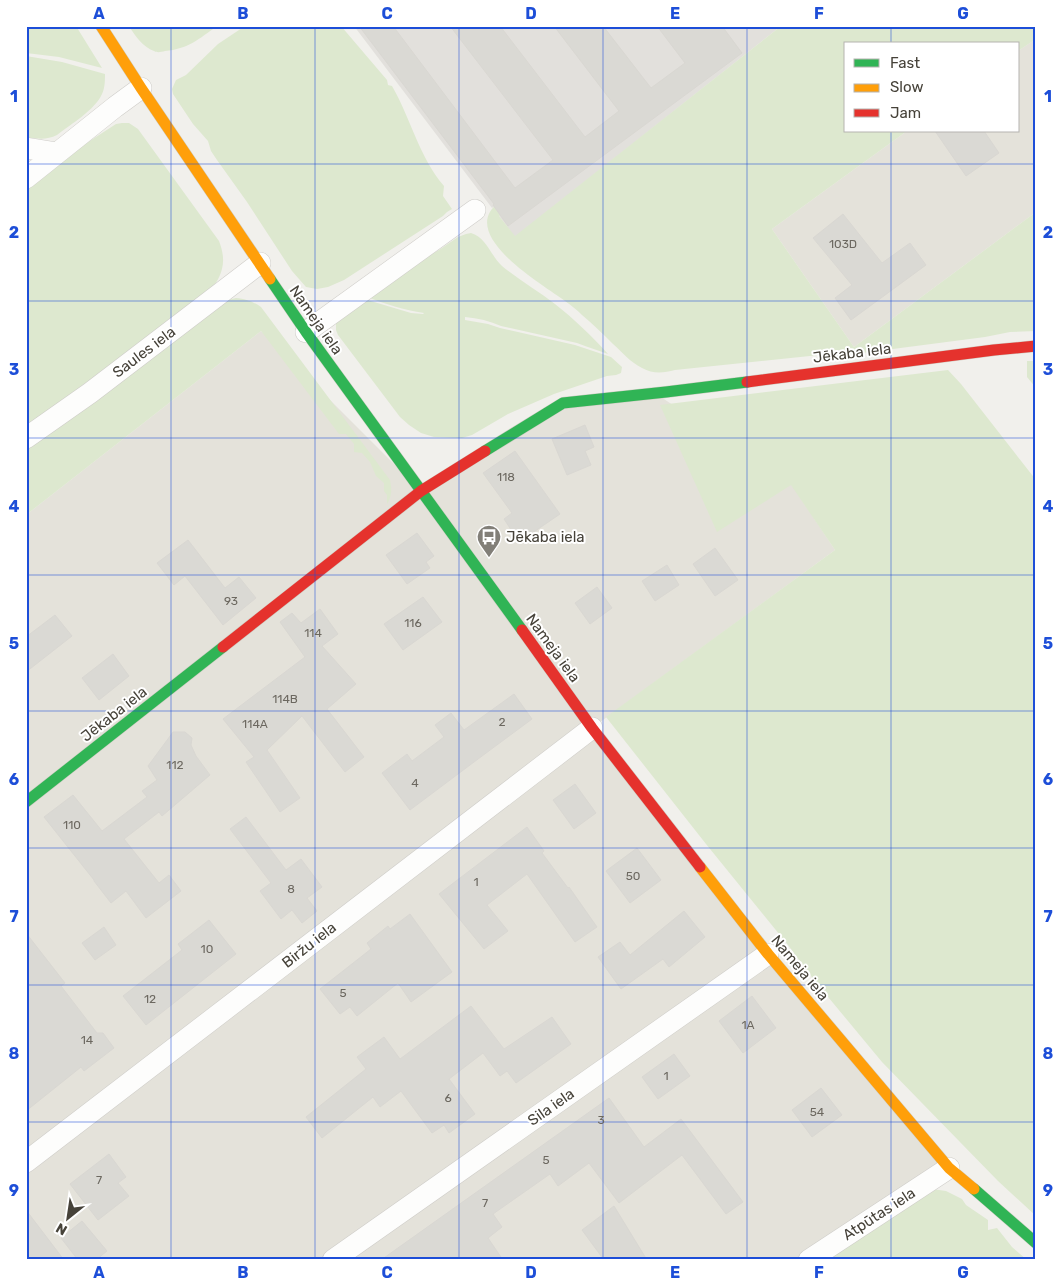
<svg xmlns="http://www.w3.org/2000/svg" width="1062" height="1286" font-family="Rubik,sans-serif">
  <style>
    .residential { fill: #e4e2da }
    .industrial { fill: #e2e0dc }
    .green { fill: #dde8cf }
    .building { fill: #dad9d4; stroke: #d9d7d2 }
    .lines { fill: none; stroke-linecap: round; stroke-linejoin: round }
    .street-casing { stroke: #cfcdc9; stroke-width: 22 }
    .fast-casing { stroke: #cfcdc3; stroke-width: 12 }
    .slow-casing { stroke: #cfcdc3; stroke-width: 12 }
    .jam-casing { stroke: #cfcdc3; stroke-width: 12 }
    .street { stroke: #fdfdfc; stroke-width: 21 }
    .fast { stroke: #30b455; stroke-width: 11 }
    .slow { stroke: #ff9f0a; stroke-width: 11 }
    .jam { stroke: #e5322d; stroke-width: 11 }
    .grid { fill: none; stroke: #1d4ed8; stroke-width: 1; stroke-opacity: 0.55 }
    .labels { text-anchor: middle; stroke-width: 4; stroke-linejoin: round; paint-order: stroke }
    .number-label { font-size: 12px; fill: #6c6860 }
    .street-label { font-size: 15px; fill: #464239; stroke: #fff }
    .poi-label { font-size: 15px; fill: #464239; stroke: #fff; text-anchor: start }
    .neatline { fill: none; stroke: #1d4ed8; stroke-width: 2 }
    .grid-label { font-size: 16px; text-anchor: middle; font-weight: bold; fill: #1d4ed8 }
  </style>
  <rect width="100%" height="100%" fill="#f1f0ec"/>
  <path class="residential" d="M1036 39V212L854 347 772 229 907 131H1018V51Z
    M261 331 421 491 563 403 655 393 792 485 835 550 592 728 949 1168 804 1260H26V515Z"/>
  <path class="industrial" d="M354 26H781L515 237 499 216 498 203 492 208Z"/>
  <path class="green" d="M26 26H76L102 68 59 57 26 53Z
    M129 26H217C199 39 188 49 165 51 161 52 157 53 154 51 143 47 135 36 129 26Z
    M245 26H341L387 80 388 85 392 86C411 119 419 157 444 186L443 196 452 209 447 212 443 216 344 280 328 287 317 289 306 287 292 271 247 202 217 160 211 151 208 141 193 124 173 94 172 89 176 80 186 75 218 44Z
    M781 26H1036V39L1018 51V44H846V131H907L772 229 854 347 1036 212V331L1010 332 985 337 839 356 829 354 675 370C663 373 653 374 642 368 630 362 622 352 613 344 603 334 593 324 582 315 577 310 571 305 565 301 543 285 457 235 498 203L505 212 499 216 515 236Z
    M26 56 62 62 105 74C105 80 105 88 102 94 95 110 71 124 57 135 47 140 38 139 26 137Z
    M122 123H129L138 129 219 241C227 261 223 276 209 292L26 427V190L82 146 116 124Z
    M471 233C486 237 491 256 502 266 519 280 538 291 555 304 574 319 592 336 608 354L585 346 577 343 501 326C490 321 478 318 465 317V320L488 324 500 328 575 345 611 357 622 367 621 373 616 375 607 376 554 394 508 414 472 435 462 438 434 437 421 433 409 425 400 417 338 335 336 330V323L364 299 411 313 423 314 424 313C404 310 385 304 367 297L422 259 439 250 458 237 466 234Z
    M236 298C246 299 252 301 261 307L390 480C392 489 392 496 387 504V495L384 491V483L376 476 370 462 362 453 354 452V444L346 434H339L261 331 26 515V447L228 300Z
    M1027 361H1036V388L1027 377Z
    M948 370 961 384 1036 480V1216L998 1181 882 1062 814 980 788 945 706 844 606 717 835 550 791 485 717 532 660 405Z
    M932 1189 946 1191 962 1199 966 1205 988 1220V1230L997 1228 1012 1247 1027 1260H822Z"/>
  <path class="building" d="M359 26H393L515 188 553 160 450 26H500L585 137 619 111 554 26H603L651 88 685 63 657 26H722L742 53 508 226 493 205 494 204Z
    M935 131H984L999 153 966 176Z
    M843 214 882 263 910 243 926 265 851 320 835 298 852 285 813 238Z
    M585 425 594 447 585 451 591 465 567 475 552 439Z
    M515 451 560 514 519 542 504 519 512 513 483 473Z
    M417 533 434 556 426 562 430 568 407 584 386 555Z
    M188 540 225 588 239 577 256 598 223 625 185 576 174 585 157 563Z
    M715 548 738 580 715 596 693 564Z
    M667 565 679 585 655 601 642 581Z
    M597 587 612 608 590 624 575 603Z
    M423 597 442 622 403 650 384 624Z
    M320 609 338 634 322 646 356 684 327 709 364 757 345 772 302 716 267 750 300 798 280 812 246 762 254 757 223 719 305 657 280 622 292 613 301 623Z
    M55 615 72 636 26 672V637Z
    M113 654 129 676 99 700 82 678Z
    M514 694 532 719 474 762 410 810 382 773 407 754 412 761 444 737 435 725 451 713 464 730Z
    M173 732H185L192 738 191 745 196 756 210 775 162 816 159 812 124 839 159 883 169 875 181 891 146 918 126 891 111 903 94 881V880L44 817 73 795 102 831 147 797 142 791 157 780 148 766Z
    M575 784 596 813 574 829 553 800Z
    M246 817 286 870 301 859 322 887 307 898 317 911 302 923 292 910 281 919 260 891 271 883 230 829Z
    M527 827 544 851 542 853 568 888 569 887 597 927 575 942 527 874 487 905 508 931 484 949 439 894Z
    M637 848 661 880 630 903 606 871Z
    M684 911 705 937 669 967 663 959 621 989 598 957 620 942 630 955Z
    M410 914 452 972 411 1002 398 983 357 1016 350 1007 340 1014 320 989 371 949 367 943 388 926 390 929Z
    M209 920 236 954 146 1025 123 996 182 950 178 944Z
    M104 927 116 945 95 960 82 943Z
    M26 933 65 983 61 986 97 1033H103L114 1048 84 1071 81 1067 26 1111Z
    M752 996 776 1028 743 1053 719 1021Z
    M471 1006 504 1049 552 1017 571 1044 516 1083 507 1071 500 1076 483 1053 449 1079 475 1114 449 1133 444 1125 432 1133 401 1091 380 1107 373 1097 322 1138 306 1117 366 1069 357 1057 384 1037 400 1059Z
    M674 1054 690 1076 658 1099 642 1077Z
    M821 1088 842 1115 812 1137 792 1110Z
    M609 1098 644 1147 681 1119 743 1202 726 1214 682 1155 619 1203 589 1163 558 1186 550 1174 493 1214 502 1227 488 1238 503 1260H381Z
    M109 1154 126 1177 118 1183 129 1196 98 1220 70 1184Z
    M614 1206 647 1260H604L582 1230Z
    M26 1210 64 1260H26Z
    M82 1221 107 1251 96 1260H78L61 1238Z"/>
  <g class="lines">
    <defs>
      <path id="street" d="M26 148 57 153
        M26 178 115 107 141 88
        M306 332 475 210
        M26 438 90 393 260 263
        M26 1162 592 728
        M333 1260 768 954
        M809 1260 949 1168"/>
      <path id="fast" d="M270 279 306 332 522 630
        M485 451 563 403 666 392 747 382
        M26 802 223 647
        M974 1189 1036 1243"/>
      <path id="slow" d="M101 26 141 88 270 279
        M700 867 768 954 949 1168 974 1189"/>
      <path id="jam" d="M747 382 994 350 1036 346
        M522 630 592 728 700 867
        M223 647 421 491 485 451"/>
    </defs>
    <use href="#street" class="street-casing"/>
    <use href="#fast" class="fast-casing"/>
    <use href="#slow" class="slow-casing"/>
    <use href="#jam" class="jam-casing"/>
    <use href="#street" class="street"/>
    <use href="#fast" class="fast"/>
    <use href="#slow" class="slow"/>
    <use href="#jam" class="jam"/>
  </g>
  <path class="grid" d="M171 26V1260M315 26V1260M459 26V1260M603 26V1260M747 26V1260M891 26V44M891 131V1260M26 164H1036M26 301H1036M26 438H1036M26 575H1036M26 711H1036M26 848H1036M26 985H1036M26 1122H1036"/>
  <defs>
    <symbol id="bus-pin" viewBox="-11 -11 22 30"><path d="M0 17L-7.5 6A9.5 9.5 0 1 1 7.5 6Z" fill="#827f78" stroke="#fff"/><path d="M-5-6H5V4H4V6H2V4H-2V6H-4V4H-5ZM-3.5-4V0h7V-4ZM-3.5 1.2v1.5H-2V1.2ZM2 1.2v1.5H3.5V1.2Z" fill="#fff"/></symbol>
  </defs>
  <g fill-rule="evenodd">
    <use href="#bus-pin" x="475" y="523" width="28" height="38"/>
  </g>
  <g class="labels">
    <g class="number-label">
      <text x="843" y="248">103D</text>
      <text x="506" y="481">118</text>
      <text x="231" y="605">93</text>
      <text x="413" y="627">116</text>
      <text x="313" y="637">114</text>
      <text x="285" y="703">114B</text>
      <text x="502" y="726">2</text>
      <text x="255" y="728">114A</text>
      <text x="175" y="769">112</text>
      <text x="415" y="787">4</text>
      <text x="72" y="829">110</text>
      <text x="633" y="880">50</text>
      <text x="476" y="886">1</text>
      <text x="291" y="893">8</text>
      <text x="207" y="953">10</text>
      <text x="343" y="997">5</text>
      <text x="150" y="1003">12</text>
      <text x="748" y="1029">1A</text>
      <text x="87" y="1044">14</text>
      <text x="666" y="1080">1</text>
      <text x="448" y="1102">6</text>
      <text x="817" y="1116">54</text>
      <text x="601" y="1124">3</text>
      <text x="546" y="1164">5</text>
      <text x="99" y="1184">7</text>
      <text x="485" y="1207">7</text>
    </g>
    <g class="street-label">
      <text transform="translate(316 320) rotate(55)" y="5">Nameja iela</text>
      <text transform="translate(144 352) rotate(-37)" y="5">Saules iela</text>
      <text transform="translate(852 353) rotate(-7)" y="5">Jēkaba iela</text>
      <text transform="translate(553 648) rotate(54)" y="5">Nameja iela</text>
      <text transform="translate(114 714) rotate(-38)" y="5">Jēkaba iela</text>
      <text transform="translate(309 945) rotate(-38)" y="5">Biržu iela</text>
      <text transform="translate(800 968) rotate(50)" y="5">Nameja iela</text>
      <text transform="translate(551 1107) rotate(-35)" y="5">Sila iela</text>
      <text transform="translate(879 1214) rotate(-33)" y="5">Atpūtas iela</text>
    </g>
    <g class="poi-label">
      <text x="506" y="542">Jēkaba iela</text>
    </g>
  </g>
  <rect width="1062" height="1286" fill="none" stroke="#ffffff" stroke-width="55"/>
  <rect x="844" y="42" width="175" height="90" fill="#ffffff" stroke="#b5b3b0"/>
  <rect x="854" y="59" width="25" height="8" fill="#30b455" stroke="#b5b3b0"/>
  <text x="890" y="68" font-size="15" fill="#464239">Fast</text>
  <rect x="854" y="84" width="25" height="8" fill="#ff9f0a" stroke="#b5b3b0"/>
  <text x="890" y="92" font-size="15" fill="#464239">Slow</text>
  <rect x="854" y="109" width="25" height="8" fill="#e5322d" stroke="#b5b3b0"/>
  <text x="890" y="118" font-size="15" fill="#464239">Jam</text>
  <g transform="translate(68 1218) rotate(210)" stroke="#ffffff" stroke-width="4" paint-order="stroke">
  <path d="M0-4L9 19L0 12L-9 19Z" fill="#464239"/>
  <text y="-8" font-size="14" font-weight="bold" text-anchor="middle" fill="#464239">N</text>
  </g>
  <rect x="28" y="28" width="1006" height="1230" class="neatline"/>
  <g class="grid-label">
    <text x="99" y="19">A</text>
    <text x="243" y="19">B</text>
    <text x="387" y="19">C</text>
    <text x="531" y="19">D</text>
    <text x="675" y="19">E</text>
    <text x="819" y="19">F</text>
    <text x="963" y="19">G</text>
    <text x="14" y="102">1</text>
    <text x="1048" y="102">1</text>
    <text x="14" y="238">2</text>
    <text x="1048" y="238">2</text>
    <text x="14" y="375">3</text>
    <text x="1048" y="375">3</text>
    <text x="14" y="512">4</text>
    <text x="1048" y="512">4</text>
    <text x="14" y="649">5</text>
    <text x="1048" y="649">5</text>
    <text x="14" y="785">6</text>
    <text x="1048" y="785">6</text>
    <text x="14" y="922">7</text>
    <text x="1048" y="922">7</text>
    <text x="14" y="1059">8</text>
    <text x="1048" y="1059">8</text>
    <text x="14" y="1196">9</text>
    <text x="1048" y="1196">9</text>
    <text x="99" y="1278">A</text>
    <text x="243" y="1278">B</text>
    <text x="387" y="1278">C</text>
    <text x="531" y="1278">D</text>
    <text x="675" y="1278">E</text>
    <text x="819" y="1278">F</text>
    <text x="963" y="1278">G</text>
  </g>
</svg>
